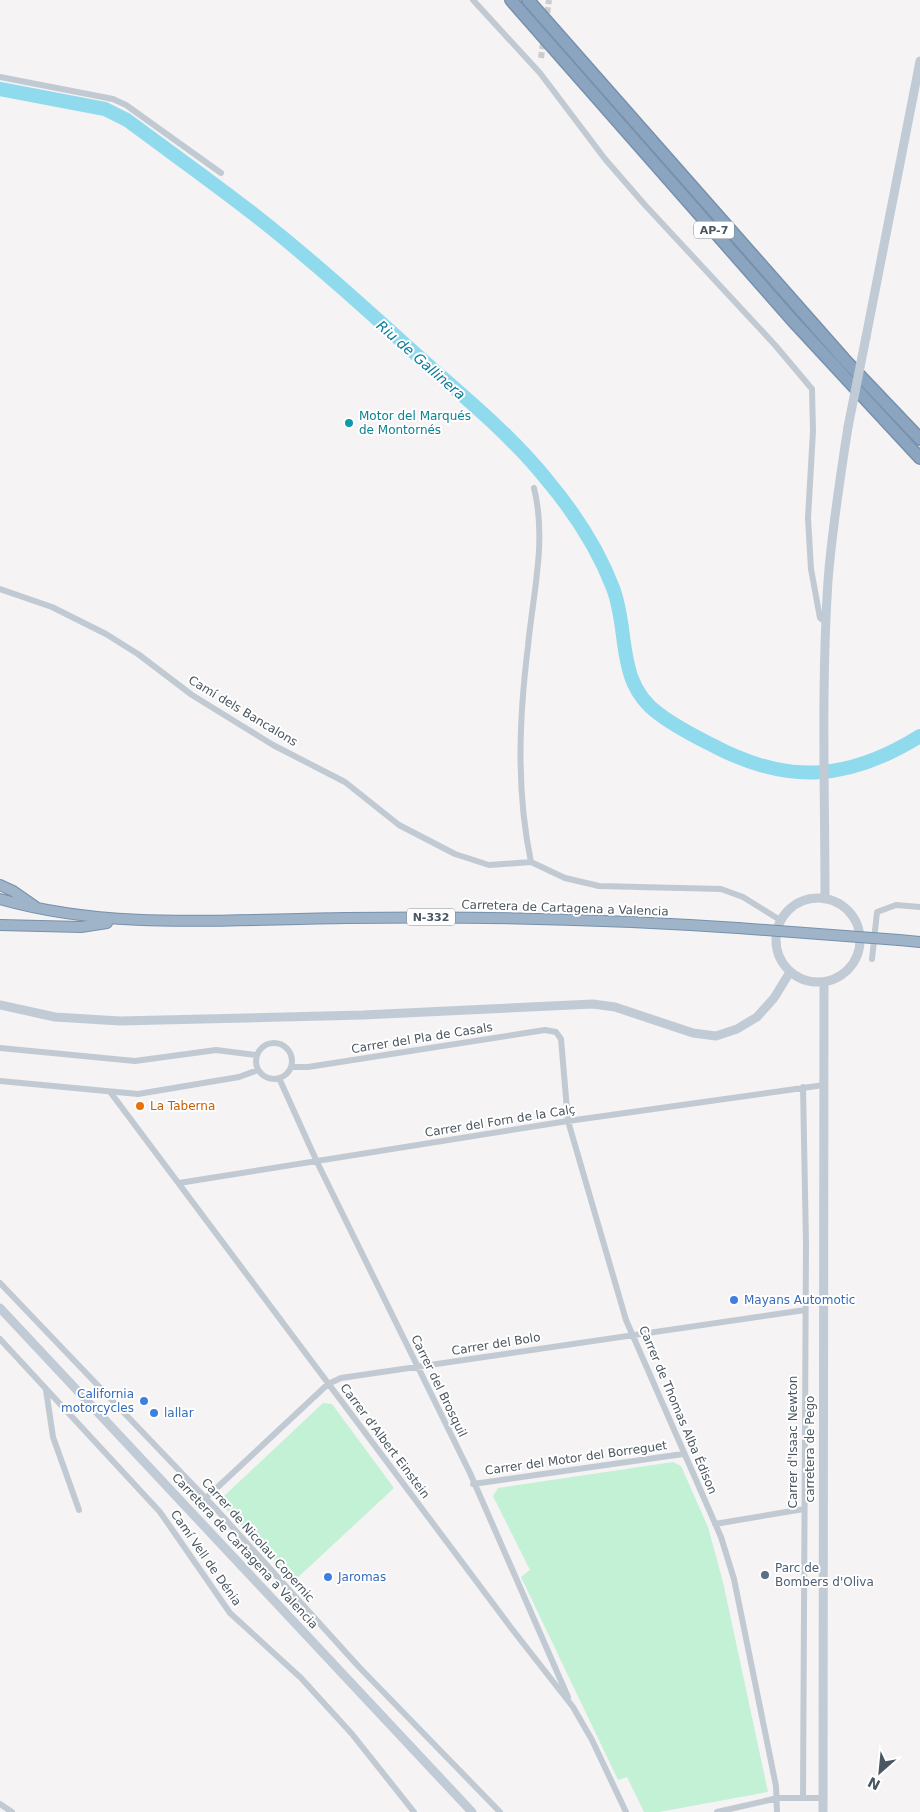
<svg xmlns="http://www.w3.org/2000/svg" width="920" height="1812" font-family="'DejaVu Sans',sans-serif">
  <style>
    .green { fill: #c3f1d5 }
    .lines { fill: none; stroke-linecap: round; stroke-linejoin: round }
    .river { stroke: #90daee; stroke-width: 14 }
    .minor-tunnel { stroke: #caccce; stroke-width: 6; stroke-dasharray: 6 3; stroke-linecap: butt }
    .trunk-casing { stroke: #7690ad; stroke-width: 12 }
    .motorway-casing { stroke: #7690ad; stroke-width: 14 }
    .minor { stroke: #c1cad2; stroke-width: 6 }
    .secondary { stroke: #c1cbd6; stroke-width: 9 }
    .trunk { stroke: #9fb4c9; stroke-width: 10 }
    .motorway { stroke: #8ba5c1; stroke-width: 11 }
    .trunk-bridge-casing { stroke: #7690ad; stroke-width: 12; stroke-linecap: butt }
    .secondary-bridge { stroke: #c1cbd6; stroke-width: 9 }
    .trunk-bridge { stroke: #9fb4c9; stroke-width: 10 }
    .culture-dot { fill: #0f9aa8; stroke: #fff; stroke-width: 2 }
    .food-dot { fill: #e8710a; stroke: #fff; stroke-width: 2 }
    .shop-dot { fill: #3f7fe0; stroke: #fff; stroke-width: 2 }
    .service-dot { fill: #5c6f8a; stroke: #fff; stroke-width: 2 }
    .labels { text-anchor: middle; stroke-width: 4; stroke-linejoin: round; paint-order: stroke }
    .shield { fill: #fff; stroke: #808990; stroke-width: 1 }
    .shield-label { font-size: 11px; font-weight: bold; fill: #4a5661 }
    .culture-label { font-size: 12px; fill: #0d838f; stroke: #fff; text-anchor: start }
    .street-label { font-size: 12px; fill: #4a5661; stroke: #fff }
    .food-label { font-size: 12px; fill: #c56008; stroke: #fff; text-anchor: start }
    .shop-label { font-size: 12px; fill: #366cbe; stroke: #fff; text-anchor: start }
    .service-label { font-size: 12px; fill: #4e5e75; stroke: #fff; text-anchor: start }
    .water-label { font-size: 14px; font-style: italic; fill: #0c7c9b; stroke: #fff }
  </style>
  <rect width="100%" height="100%" fill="#f5f3f3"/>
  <path class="green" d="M323 1403 332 1404 394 1488 294 1581 223 1506 222 1498Z
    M673 1462 681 1466 708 1527 723 1582 768 1792 659 1812H644L627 1777 618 1780 521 1577 530 1570 493 1496 498 1488Z"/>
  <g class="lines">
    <path class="river" d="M0 89 105 109 127 120C170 152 214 183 256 216 312 260 366 309 419 357 463 396 510 434 547 480 574 512 598 549 613 588 630 633 615 682 659 714 675 726 694 736 712 745 787 785 848 781 920 736"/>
    <path class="minor-tunnel" d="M546 22 549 0
      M541 58 544 36"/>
    <defs>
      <path id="trunk" d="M0 885 13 891 36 907
        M0 899C112 931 231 919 346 918 477 916 607 919 738 928
        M0 925 81 927 107 923
        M899 940 920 942"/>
      <path id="motorway" d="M511 0 793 321 920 458
        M528 0 844 359 920 439"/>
    </defs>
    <use href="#trunk" class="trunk-casing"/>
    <use href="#motorway" class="motorway-casing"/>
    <path class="minor" d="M473 0 540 73 605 159 645 205 775 345 812 389 813 431 808 518 811 569 820 618 826 622
      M0 77 113 99 126 105 221 173
      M0 589 52 607 106 634 138 654 192 695 273 745 345 782 399 825 455 854 489 865 531 862 565 878 599 886 721 889 743 897 780 920
      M531 862C516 790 519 719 528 646 533 593 547 540 534 488
      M872 959 877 912 896 905 920 907
      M256 1061a18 18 0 1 1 36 0a18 18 0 1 1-36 0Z
      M0 1048 135 1061 216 1050 256 1055
      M291 1067H308L545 1030 556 1032 561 1039 568 1121 626 1320 721 1537 734 1579 776 1786 777 1812
      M279 1078 317 1162 470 1473 568 1697
      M0 1081 138 1094 239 1077 258 1070
      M803 1087 806 1243 803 1797
      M111 1093 512 1629 573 1707 592 1740 626 1812
      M179 1183 568 1121 824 1085
      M0 1283 216 1509 359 1667 500 1812
      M0 1339 160 1512 230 1613 301 1678 352 1734 414 1812
      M46 1390 53 1437 79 1510
      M473 1484 683 1454
      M206 1498 328 1384 341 1378 805 1310
      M715 1524 804 1509
      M0 1804 12 1812
      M717 1812 778 1798H823"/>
    <path class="secondary" d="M866 337 920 61
      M776 940a42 42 0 1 1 84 0a42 42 0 1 1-84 0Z
      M825 899C825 793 821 686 828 581 832 529 840 478 848 427
      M0 1005 55 1017 120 1021 363 1015 593 1004 615 1007 693 1033 716 1036 737 1029 757 1017 774 998 790 972
      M0 1308 472 1812
      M823 1812 824 982"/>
    <use href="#trunk" class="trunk"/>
    <use href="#motorway" class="motorway"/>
    <defs>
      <path id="trunk-bridge" d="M738 928 899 940"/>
    </defs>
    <use href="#trunk-bridge" class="trunk-bridge-casing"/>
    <path class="secondary-bridge" d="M848 427 866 337"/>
    <use href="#trunk-bridge" class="trunk-bridge"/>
  </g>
  <circle class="culture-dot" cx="349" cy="423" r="5"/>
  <circle class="food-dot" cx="140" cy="1106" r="5"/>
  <g class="shop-dot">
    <circle cx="734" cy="1300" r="5"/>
    <circle cx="144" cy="1401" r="5"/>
    <circle cx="154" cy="1413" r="5"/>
    <circle cx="328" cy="1577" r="5"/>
  </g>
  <circle class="service-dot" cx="765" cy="1575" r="5"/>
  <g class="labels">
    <g class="shield">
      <rect x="694" y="221.5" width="40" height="17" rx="4"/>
      <rect x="407" y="908.5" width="48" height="17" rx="4"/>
    </g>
    <g class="shield-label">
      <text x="714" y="234">AP-7</text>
      <text x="431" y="921">N-332</text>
    </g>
    <g class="culture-label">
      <text x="359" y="420">Motor del Marqués<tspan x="359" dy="14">de Montornés</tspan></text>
    </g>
    <g class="street-label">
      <text transform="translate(243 711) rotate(31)" y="4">Camí dels Bancalons</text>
      <text transform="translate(565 908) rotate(2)" y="4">Carretera de Cartagena a Valencia</text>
      <text transform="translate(422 1038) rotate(-9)" y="4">Carrer del Pla de Casals</text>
      <text transform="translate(500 1121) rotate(-9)" y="4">Carrer del Forn de la Calç</text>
      <text transform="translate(496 1344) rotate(-9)" y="4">Carrer del Bolo</text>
      <text transform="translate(439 1386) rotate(64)" y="4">Carrer del Brosquil</text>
      <text transform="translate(678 1410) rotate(67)" y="4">Carrer de Thomas Alba Édison</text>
      <text transform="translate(385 1441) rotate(53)" y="4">Carrer d'Albert Einstein</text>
      <text transform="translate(793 1442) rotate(-90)" y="4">Carrer d'Isaac Newton</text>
      <text transform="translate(810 1449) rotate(-90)" y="4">carretera de Pego</text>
      <text transform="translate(576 1458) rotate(-8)" y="4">Carrer del Motor del Borreguet</text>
      <text transform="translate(258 1540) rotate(48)" y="4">Carrer de Nicolau Copernic</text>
      <text transform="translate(245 1551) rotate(47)" y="4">Carretera de Cartagena a Valencia</text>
      <text transform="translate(206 1558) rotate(55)" y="4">Camí Vell de Dénia</text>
    </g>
    <g class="food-label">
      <text x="150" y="1110">La Taberna</text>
    </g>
    <g class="shop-label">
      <text x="744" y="1304">Mayans Automotic</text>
      <text x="134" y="1398" text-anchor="end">California<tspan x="134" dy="14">motorcycles</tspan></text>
      <text x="164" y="1417">lallar</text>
      <text x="338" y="1581">Jaromas</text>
    </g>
    <g class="service-label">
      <text x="775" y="1572">Parc de<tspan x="775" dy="14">Bombers d'Oliva</tspan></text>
    </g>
    <g class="water-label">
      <text transform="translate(421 360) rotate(41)" y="5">Riu de Gallinera</text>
    </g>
  </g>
  <g transform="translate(880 1772) rotate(207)" stroke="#ffffff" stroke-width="4" paint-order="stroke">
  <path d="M0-4L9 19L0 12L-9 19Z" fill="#4a5661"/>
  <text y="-8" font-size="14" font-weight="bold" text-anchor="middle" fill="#4a5661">N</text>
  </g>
</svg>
